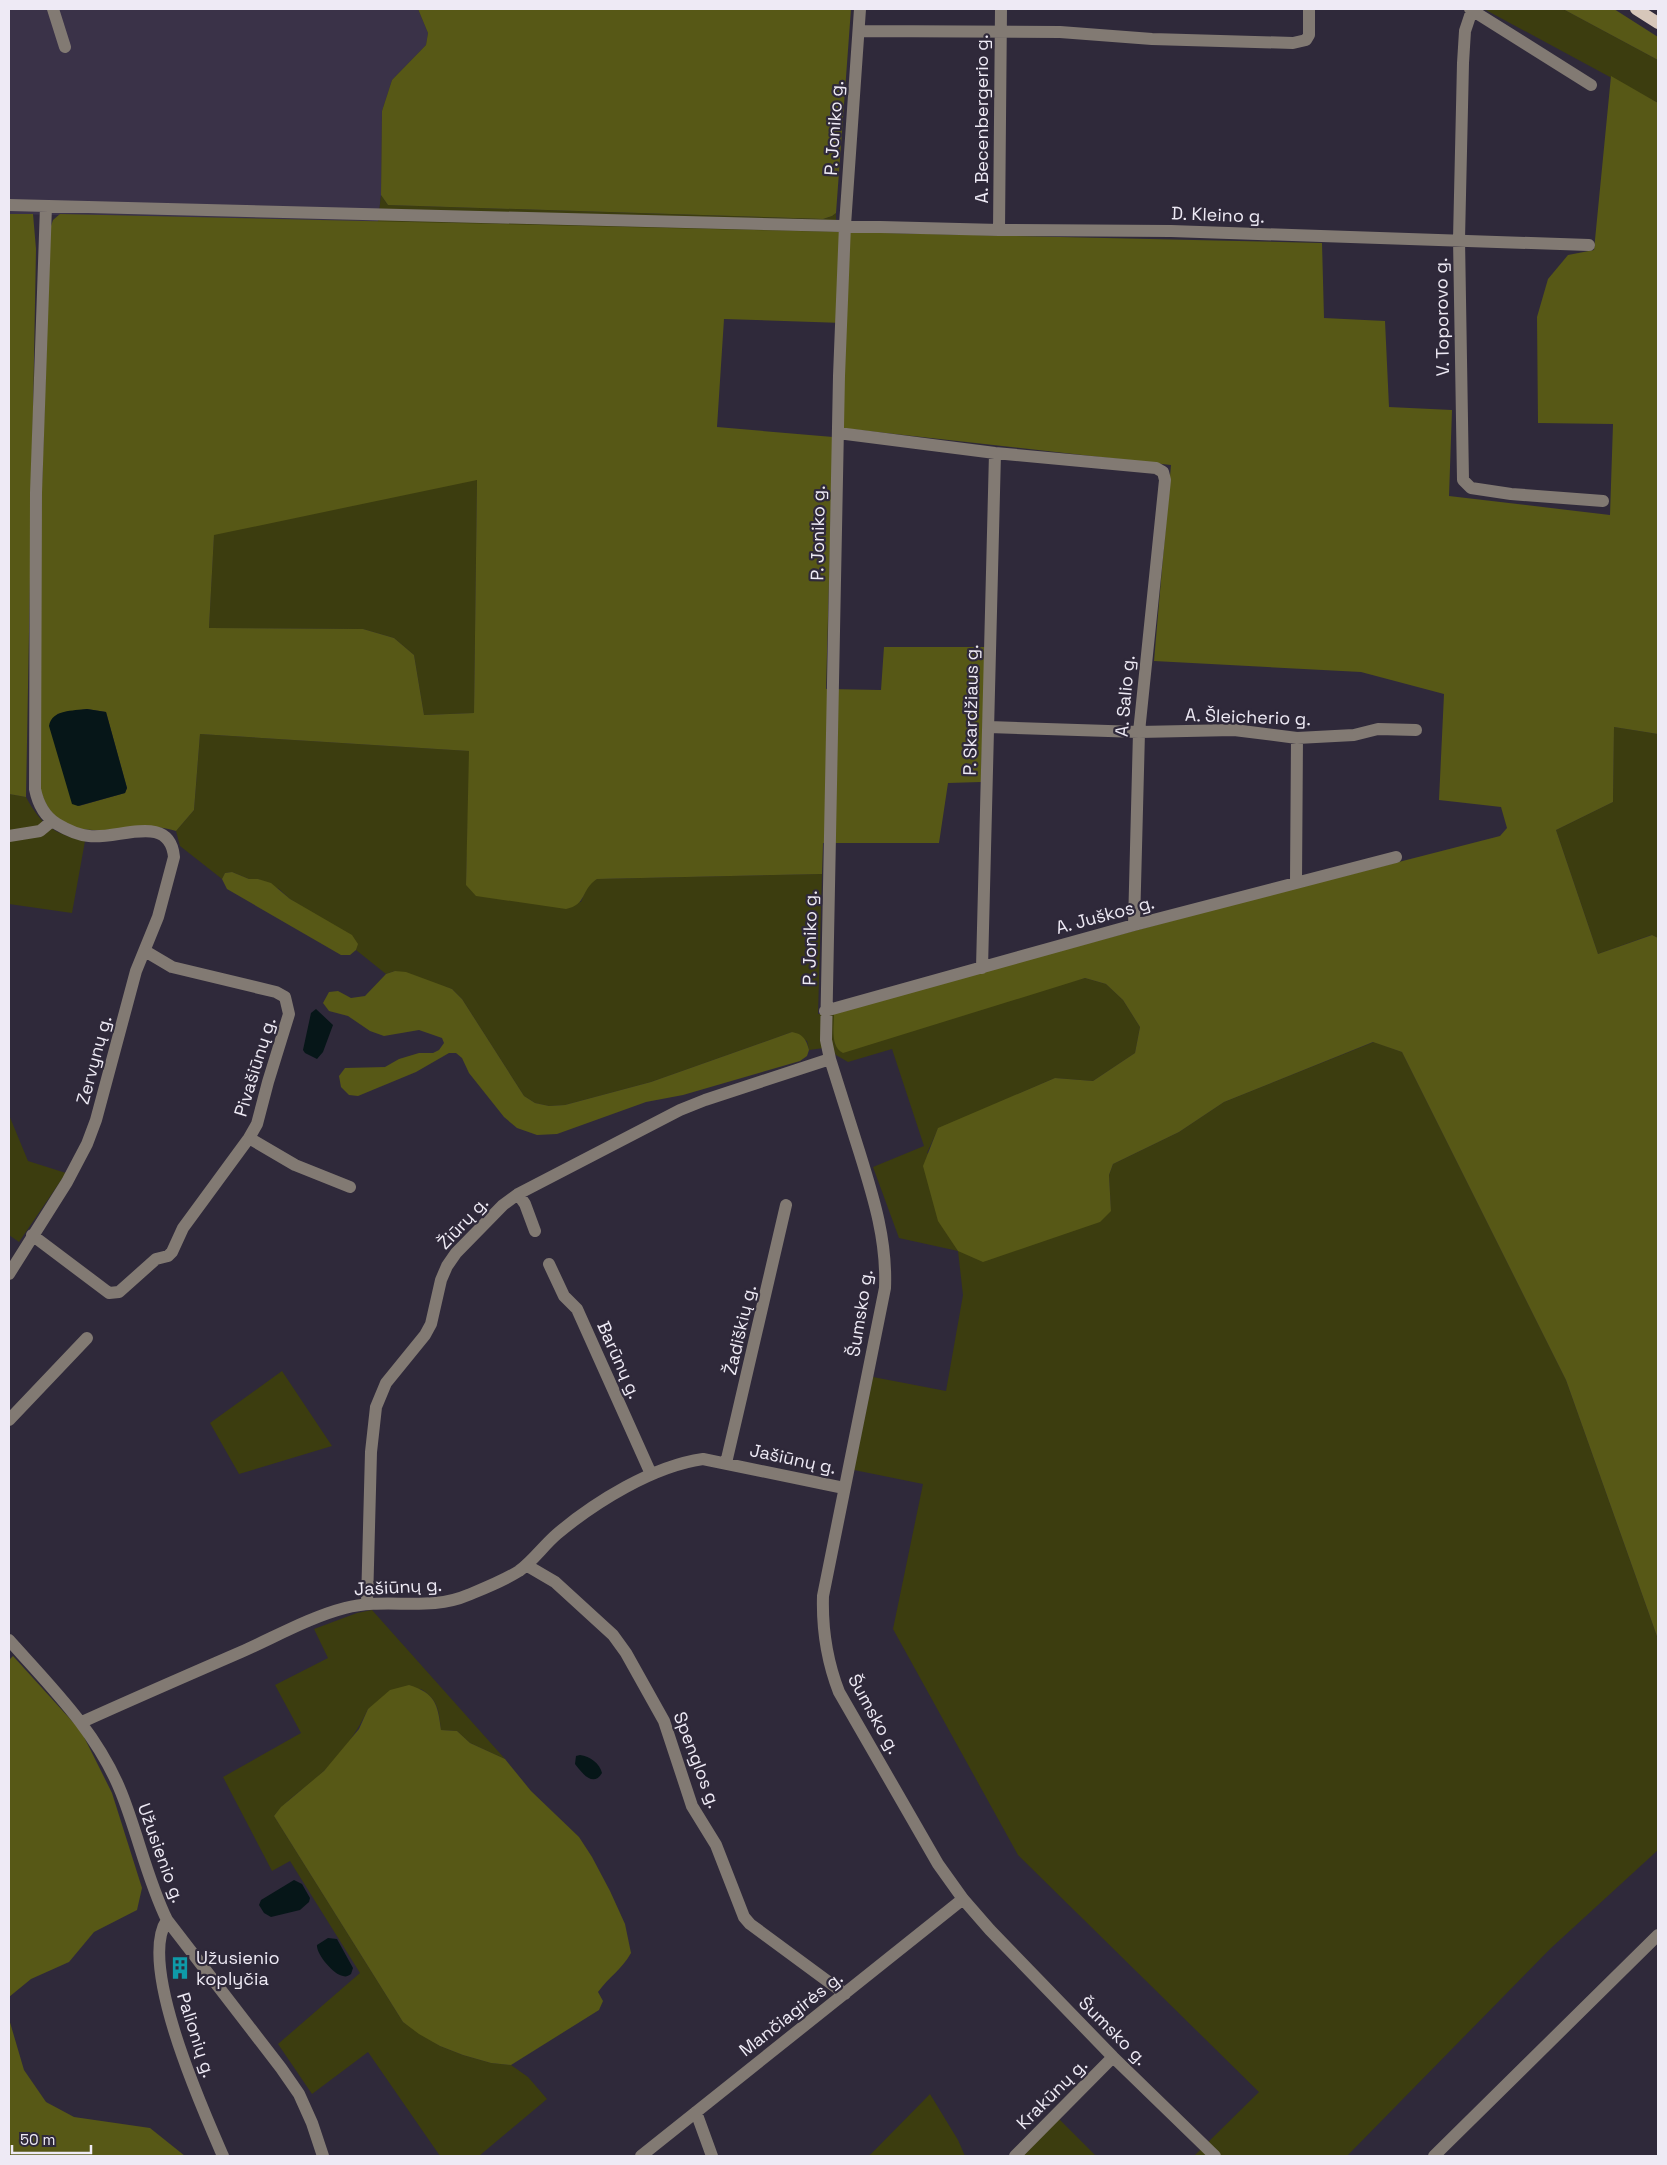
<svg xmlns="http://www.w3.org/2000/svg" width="1667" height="2165" font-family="'Space Grotesk',sans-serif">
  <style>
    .built { fill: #3a3248 }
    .green { fill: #3c3d0f }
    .forest { fill: #575816; fill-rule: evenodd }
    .water { fill: #061618 }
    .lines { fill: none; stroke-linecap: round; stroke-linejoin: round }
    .minor { stroke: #827a73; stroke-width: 12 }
    .major { stroke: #d7c7ba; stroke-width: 12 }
    .labels { text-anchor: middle; stroke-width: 4.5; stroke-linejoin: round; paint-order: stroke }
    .street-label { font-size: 18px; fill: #eeeaf5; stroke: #2f293a }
    .poi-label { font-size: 18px; fill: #eeeaf5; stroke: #2f293a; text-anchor: start }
  </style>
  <rect width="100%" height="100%" fill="#2f293a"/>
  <path class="built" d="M9 9H418L428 33 426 45 392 80 382 111 381 195 378 222 9 214Z"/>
  <path class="green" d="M1484 9H1563L1658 60V103Z
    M381 195 388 205 823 219 832 216 836 213V233L378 222Z
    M477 479 474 713 424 715 414 655 394 638 363 629 209 628 214 534Z
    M1614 727 1658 734V938L1651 935 1598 954 1556 830 1613 802Z
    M200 734 470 751 466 885 581 902 588 884 597 879 822 874 818 1014H834L835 1045 1085 978 1106 984 1123 1000 1140 1027 1135 1053 1093 1081 1055 1078 938 1129 927 1153 1111 1211 1109 1175 1113 1164 1179 1132 1224 1102 1374 1042 1402 1052 1566 1380 1658 1639V1850L1550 1949 1347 2156H1194L1259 2092 1018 1855 893 1629 923 1484 854 1470 873 1377 946 1391 963 1295 958 1251 899 1238 873 1167 924 1146 892 1049 848 1062 836 1055 831 1047 809 1050 807 1041 792 1032 651 1082 565 1105 549 1106 535 1103 524 1096 462 999 452 989 395 971 386 974 356 950 357 944 290 899 279 889 258 879H249L232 872 225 873 222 879 180 846 176 831 194 810Z
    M9 794 26 797C41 825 54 834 85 841L72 913 9 904Z
    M9 1115 28 1161 66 1173 19 1242 9 1235Z
    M282 1371 332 1446 239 1474 210 1423Z
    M372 1610 505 1759 470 1743 457 1731 441 1730C439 1710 438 1700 421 1689L368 1709C358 1731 342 1754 323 1772 307 1787 288 1798 274 1816L403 2022 440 2046 463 2055 491 2063 511 2065 528 2077 547 2099 479 2156H440L368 2052 312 2094 278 2044 360 1973 290 1861 272 1871 223 1777 301 1733 275 1685 328 1658 314 1629 357 1613Z
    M930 2094 958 2140 965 2156H867L871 2154Z
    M1059 2119 1096 2156H1023Z"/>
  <path class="forest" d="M418 9H851L836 213 832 216 823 219 388 205 381 195 382 111 392 80 426 45 428 33Z
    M1563 9H1614L1658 37V60Z
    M1611 76 1658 103V734L1614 727 1613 802 1556 830 1598 954 1652 935 1658 938V1639L1566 1380 1402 1052 1373 1042 1224 1102 1179 1132 1113 1164 1109 1175 1111 1211 1100 1222 983 1262 958 1251 938 1221 923 1166 938 1128 1055 1078 1093 1081 1135 1053 1140 1027 1123 1000 1106 984 1085 978 843 1053C830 1047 834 1027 834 1014L841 1010 1219 908 1500 836 1507 828 1501 807 1439 800 1444 694 1361 672 1154 661 1171 465 841 428 843 323 724 319 717 427 833 437 826 689 881 690 884 647H985L981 782 948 783 939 843H823L822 874 597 879C581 889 587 905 566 909L476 896 466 885 469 751 200 734 194 810 176 831C168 829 158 826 149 827 105 828 56 845 40 788L41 518 50 229 53 220 60 214 1322 243 1324 318 1385 321 1389 407 1452 410 1449 496 1610 515 1613 424 1538 423 1537 317 1548 279 1568 255 1594 250ZM477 480 474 713 424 715 414 655 394 638 363 629 209 628 214 535ZM87 709 106 712 127 788 125 793 79 806 57 714Z
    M9 214H33L36 249 26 797 9 794Z
    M232 872 249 879H258L271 883 290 899 352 935 358 944 356 950 350 955H341L227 889 222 879 225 873Z
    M395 971 406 972 452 989 462 999 524 1096 535 1103 549 1106 565 1105 651 1082 792 1032C803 1034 806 1039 809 1050L807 1056 800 1061 683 1095 646 1102 557 1134 537 1135 517 1128 504 1117 469 1073 462 1058 456 1053H449L416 1072 358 1096 349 1095 341 1087 339 1076 345 1068 385 1067 399 1059 419 1053H433L439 1050 444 1043 442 1038 419 1030 384 1036 370 1031 348 1016 329 1011 323 1003 329 992 338 991 351 998 365 996 386 974Z
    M13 1656 81 1731 112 1793 142 1888 137 1910 94 1932 69 1962 31 1979 9 1997V1660Z
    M409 1685C435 1693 438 1704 441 1730L457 1731 470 1743 505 1759 531 1791 579 1837 592 1857 610 1891 625 1924 631 1953C622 1969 609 1977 598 1992L603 2001 599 2010 511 2065 491 2063 463 2055 440 2046 419 2034 403 2022 274 1816 281 1807 324 1771 359 1729 368 1709 390 1690Z
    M9 2019 24 2070 46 2102 74 2117 150 2128 185 2156H9Z"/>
  <path class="water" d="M87 709 106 712 127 788 125 793 78 806 72 804 49 726C52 709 73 711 87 709Z
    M316 1009 333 1025 323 1052 317 1059 305 1053 303 1050 311 1013Z
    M580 1755C590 1756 600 1764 602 1773 593 1788 582 1773 575 1764L576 1756Z
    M294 1880 302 1884 310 1898 309 1902 300 1910 271 1917 264 1913 259 1905 261 1900Z
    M328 1938 337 1939 353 1968 351 1974C348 1976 346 1977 343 1976 334 1975 316 1954 317 1945Z"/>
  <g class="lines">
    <path class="minor" d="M53 9 65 47
      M860 9 845 225 839 376 826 1040 830 1059C840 1091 850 1122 860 1154 874 1199 887 1241 885 1288L823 1596C822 1629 827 1661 839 1692L938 1864 963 1899 990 1930 1113 2057 1215 2156
      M1470 9 1591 85
      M1472 10 1465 31 1463 63 1459 239 1463 480 1471 488 1511 494 1603 501
      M859 31 1060 32 1152 39 1293 43 1306 40 1309 35V9
      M9 205 999 230 1171 231 1589 245
      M999 230 1001 9
      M838 433 995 453 1156 468 1163 472 1165 480 1139 732 1134 925
      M989 727 1139 732 1234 730 1297 738 1354 735 1378 729 1416 730
      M9 836 40 831 52 821
      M1296 882 1297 738
      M982 968 995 453
      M825 1011 1134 925 1396 857
      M249 1138 295 1165 350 1187
      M518 1194 525 1204 535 1231
      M32 1235 109 1293 119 1292 156 1259 168 1256 172 1252 183 1228 249 1138 257 1124 268 1082 289 1014 285 997 276 992 172 967 145 951
      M549 1264 564 1296 577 1309 651 1474
      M9 1274 67 1182 87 1144 96 1120 136 971 158 917 174 857C170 812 118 840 89 836 78 835 67 830 57 824 44 816 38 804 35 789L36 493 46 206
      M9 1420 87 1338
      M726 1463 786 1205
      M526 1565 555 1582 613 1635 626 1653 664 1721 692 1806 716 1845 744 1917 750 1924 845 1994
      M367 1603 371 1452 376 1407 386 1383 425 1335 431 1324 441 1280 447 1266 456 1253 503 1205 518 1194 680 1110 705 1100 830 1059
      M9 1640C51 1687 97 1732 121 1792 138 1834 147 1879 167 1920L281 2068 299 2094 312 2123 323 2156
      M82 1722C135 1698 188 1675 241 1652 275 1637 310 1617 345 1608 386 1597 429 1612 468 1595 485 1588 503 1581 519 1571 533 1561 544 1545 557 1534 595 1502 653 1466 703 1459L844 1488
      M167 1920C137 1964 203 2110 223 2156
      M696 2112 712 2156
      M641 2156 963 1899
      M1015 2156 1113 2057
      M1434 2156 1658 1935"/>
    <path class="major" d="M1636 9 1658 23"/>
  </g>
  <defs>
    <symbol id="building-bare" viewBox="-9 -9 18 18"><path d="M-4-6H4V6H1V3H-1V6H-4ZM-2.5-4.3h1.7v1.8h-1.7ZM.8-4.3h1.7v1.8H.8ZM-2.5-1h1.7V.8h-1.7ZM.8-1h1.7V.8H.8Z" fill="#0f9aa8" stroke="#2f293a" stroke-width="2.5" paint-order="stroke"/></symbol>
  </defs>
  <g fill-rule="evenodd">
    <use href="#building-bare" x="164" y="1952" width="32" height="32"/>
  </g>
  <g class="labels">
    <g class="street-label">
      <text transform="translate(982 119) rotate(-90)" y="6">A. Becenbergerio g.</text>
      <text transform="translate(834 128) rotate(-86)" y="6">P. Joniko g.</text>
      <text transform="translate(1218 215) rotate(2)" y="6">D. Kleino g.</text>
      <text transform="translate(1442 317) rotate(-91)" y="6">V. Toporovo g.</text>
      <text transform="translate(818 533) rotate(-89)" y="6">P. Joniko g.</text>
      <text transform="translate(1125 696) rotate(-85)" y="6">A. Salio g.</text>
      <text transform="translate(971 710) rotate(-89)" y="6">P. Skardžiaus g.</text>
      <text transform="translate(1248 717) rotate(2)" y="6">A. Šleicherio g.</text>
      <text transform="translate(1105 915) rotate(-15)" y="6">A. Juškos g.</text>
      <text transform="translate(810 938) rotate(-89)" y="6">P. Joniko g.</text>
      <text transform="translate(94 1060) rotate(-75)" y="6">Zervynų g.</text>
      <text transform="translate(255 1067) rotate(-73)" y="6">Pivašiūnų g.</text>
      <text transform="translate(463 1223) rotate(-47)" y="6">Žiūrų g.</text>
      <text transform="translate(860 1313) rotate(-81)" y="6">Šumsko g.</text>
      <text transform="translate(740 1330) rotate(-77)" y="6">Žadiškių g.</text>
      <text transform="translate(619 1360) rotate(66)" y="6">Barūnų g.</text>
      <text transform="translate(793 1459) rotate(12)" y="6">Jašiūnų g.</text>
      <text transform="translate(398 1587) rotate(-3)" y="6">Jašiūnų g.</text>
      <text transform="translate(874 1714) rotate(61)" y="6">Šumsko g.</text>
      <text transform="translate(697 1760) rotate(69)" y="6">Spenglos g.</text>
      <text transform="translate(161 1853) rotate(70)" y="6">Užusienio g.</text>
      <text transform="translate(791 2014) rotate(-38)" y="6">Mančiagirės g.</text>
      <text transform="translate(1113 2031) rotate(45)" y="6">Šumsko g.</text>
      <text transform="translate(196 2035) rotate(72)" y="6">Palionių g.</text>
      <text transform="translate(1052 2094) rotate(-45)" y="6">Krakūnų g.</text>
    </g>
    <g class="poi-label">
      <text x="196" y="1964">Užusienio<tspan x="196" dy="21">koplyčia</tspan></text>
    </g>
  </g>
  <rect width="1667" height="2165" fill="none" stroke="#eeeaf5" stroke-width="20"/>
  <path d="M12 2145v8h79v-8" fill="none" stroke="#eeeaf5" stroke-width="2.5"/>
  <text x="20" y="2145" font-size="15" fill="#eeeaf5" stroke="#2f293a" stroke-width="4" paint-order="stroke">50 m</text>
</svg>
